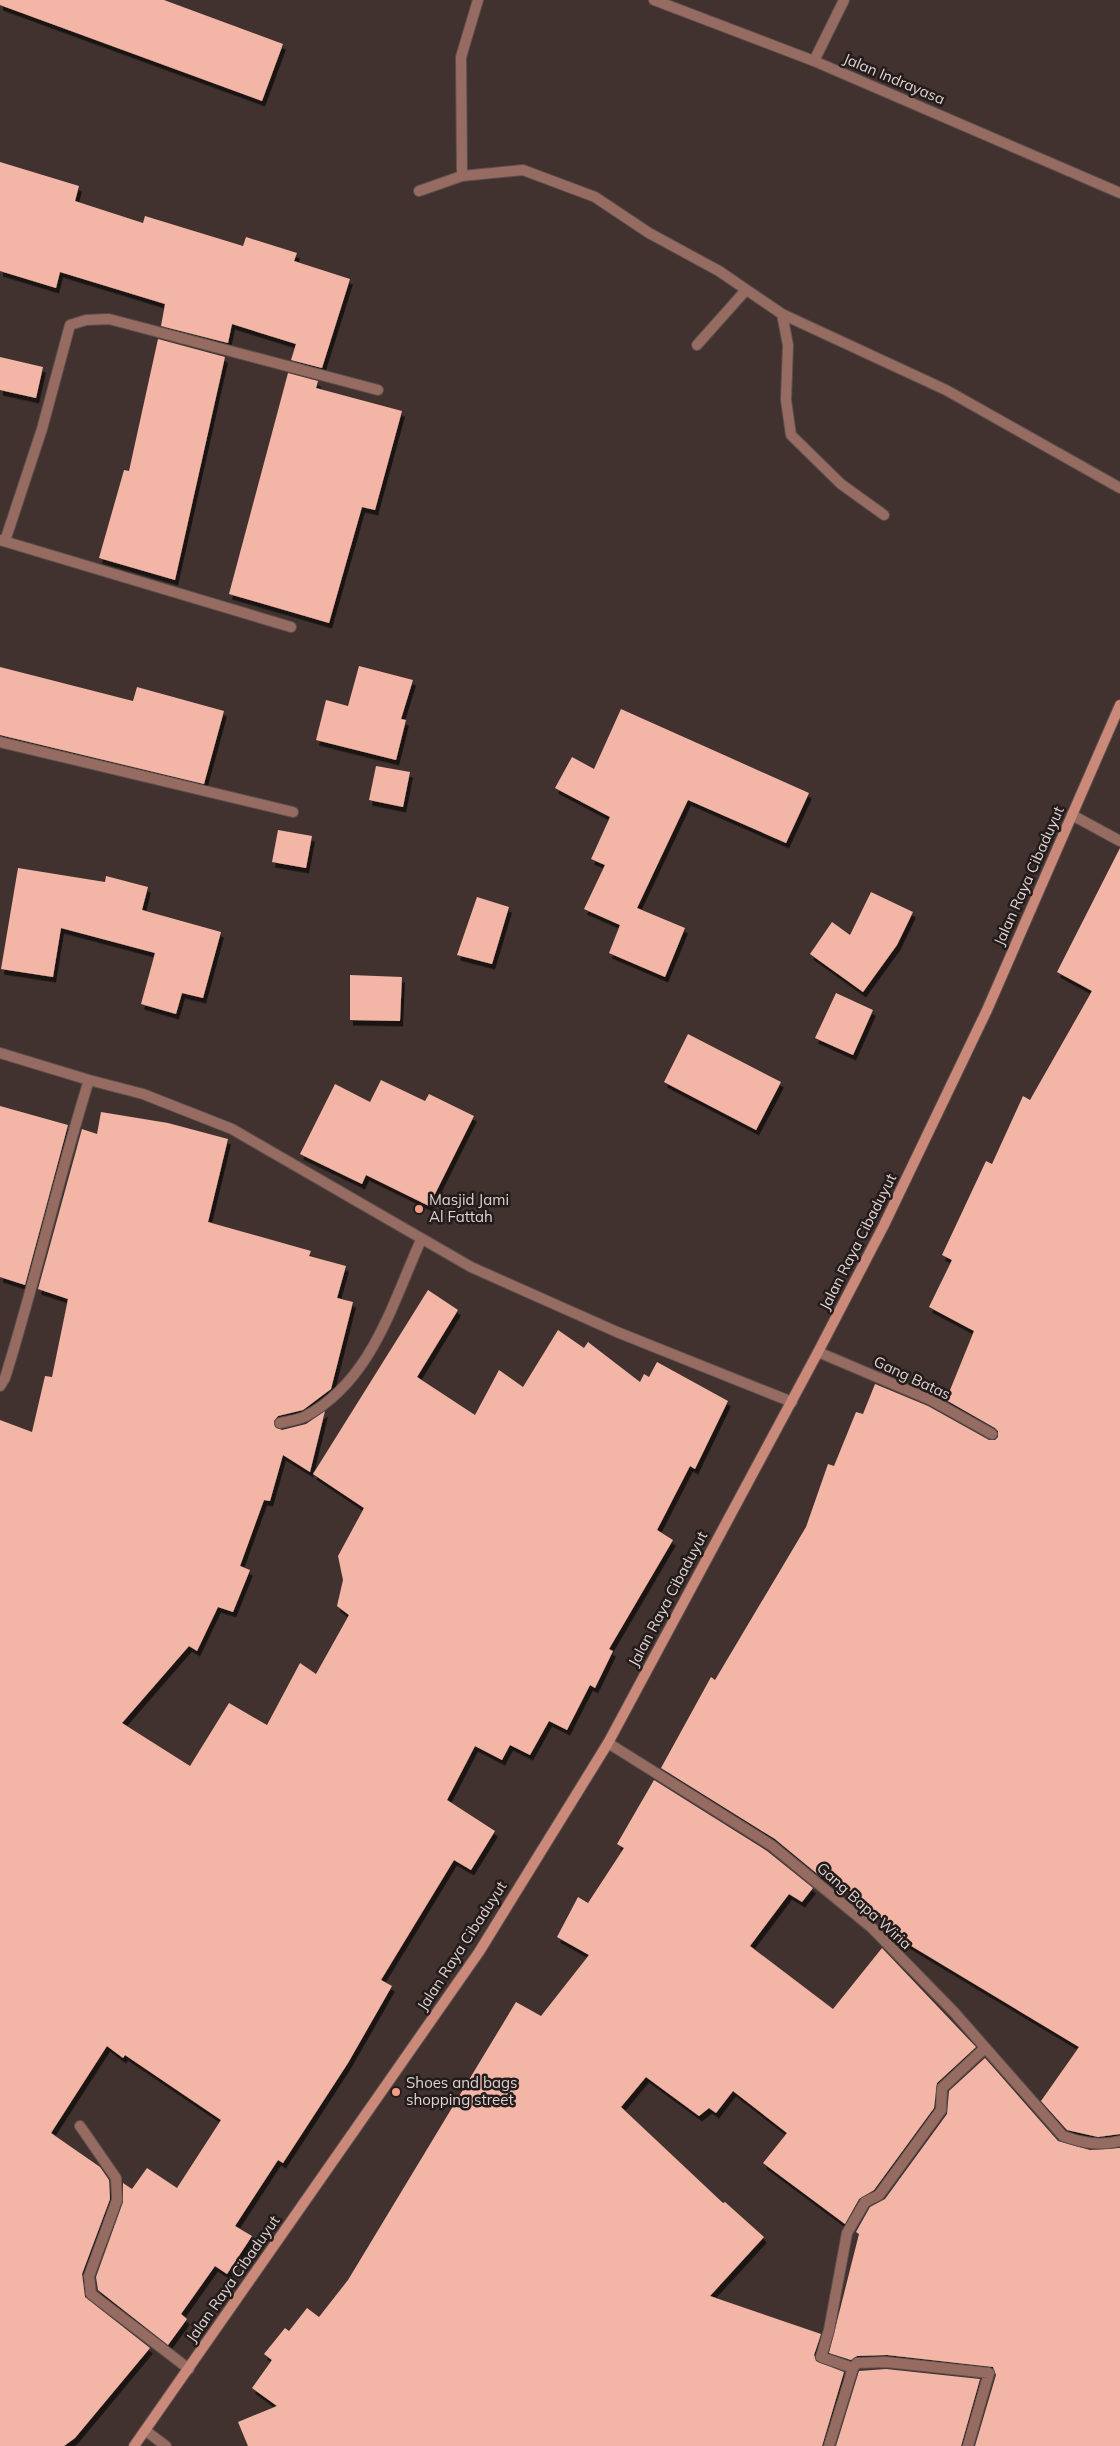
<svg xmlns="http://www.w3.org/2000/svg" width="1120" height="2446" font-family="Mulish,sans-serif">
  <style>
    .building { fill: #f2b5a6; filter: url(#shadow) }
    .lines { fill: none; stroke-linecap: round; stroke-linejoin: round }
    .minor-casing { stroke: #5d4f4c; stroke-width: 12 }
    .tertiary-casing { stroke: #5d4f4c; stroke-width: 12 }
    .secondary-casing { stroke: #5d4f4c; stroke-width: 12 }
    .minor { stroke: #966c62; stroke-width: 10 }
    .tertiary { stroke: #966c62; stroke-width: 10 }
    .secondary { stroke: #cb8979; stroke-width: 10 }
    .poi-dot { fill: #f49e89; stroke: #231c1a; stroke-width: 2 }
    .labels { text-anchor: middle; stroke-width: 5; stroke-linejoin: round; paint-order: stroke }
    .street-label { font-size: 15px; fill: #ded4d2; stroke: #231c1a }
    .poi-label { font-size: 15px; fill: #ded4d2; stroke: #231c1a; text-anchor: start }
  </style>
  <defs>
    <filter id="shadow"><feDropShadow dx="3" dy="5.5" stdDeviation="0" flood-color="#0009"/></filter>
  </defs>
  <rect width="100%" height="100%" fill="#41322f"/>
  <path class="building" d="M0 0H164L283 44 262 101 0 5Z
    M0 162 79 186 75 201 143 223 145 216 243 246 246 237 297 253 294 261 350 279 322 368 291 360 296 344 232 324 228 343 161 326 165 304 60 272 56 288 0 271Z
    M158 339 225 357 175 580 99 558 124 470 129 471Z
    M0 357 43 367 36 398 0 390Z
    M288 373 318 381 316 388 402 411 375 510 362 507 329 623 229 594Z
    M359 666 413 680 401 719 406 720 396 760 316 740 326 700 348 706Z
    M0 667 133 701 137 687 224 711 204 784 0 735Z
    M621 709 809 793 786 843 688 800 637 908 685 928 665 977 609 953 620 925 584 909 605 865 591 859 610 817 555 788 572 757 594 769Z
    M376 766 410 772 403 807 369 800Z
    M278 830 312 836 306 868 272 862Z
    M1120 848V2134L1098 2137 1067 2130 1041 2101 1079 2047 893 1935 897 1931 826 1870 821 1877 775 1839 661 1768 711 1677 715 1680 806 1527 828 1464 834 1466 856 1412 863 1414 875 1384 928 1406 989 1440H995L998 1437V1431L995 1428 946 1400 974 1331 929 1307 952 1260 942 1255 986 1161 992 1164 1023 1096 1030 1100 1092 991 1057 972Z
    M18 868 105 882 106 876 148 887 142 910 221 932 203 998 182 993 176 1014 141 1004 155 953 61 928 53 977 1 969Z
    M871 892 913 912 897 945 863 992 810 954 832 922 850 935Z
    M477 897 509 907 492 964 457 955Z
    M350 975 402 977 400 1021 350 1020Z
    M836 993 873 1010 853 1055 815 1038Z
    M688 1034 781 1082 756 1130 664 1082Z
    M381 1080 425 1101 429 1094 474 1116 429 1206 366 1175 362 1184 300 1154 335 1084 370 1102Z
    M0 1106 68 1125 25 1285 0 1277Z
    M101 1112 168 1123 228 1139 208 1222 311 1251 309 1256 346 1266 337 1298 353 1302 331 1389 303 1410 278 1416 274 1421 275 1427 282 1430 306 1424 325 1411 310 1472 283 1455 270 1501 264 1500 240 1566 250 1570 233 1612 218 1607 197 1651 189 1646 122 1723 190 1766 229 1703 267 1725 300 1663 316 1674 349 1615 337 1606 343 1580 338 1556 364 1508 313 1474 428 1290 458 1310 417 1377 475 1415 499 1370 523 1387 558 1330 584 1348 588 1342 640 1382 644 1374 649 1377 657 1362 728 1401 695 1469 690 1466 657 1530 673 1540 609 1649 613 1651 595 1688 590 1685 567 1730 549 1721 530 1755 510 1745 502 1760 475 1746 447 1800 495 1831 471 1870 454 1860 381 1980 392 1986 348 2063 283 2163 278 2160 235 2226 252 2236 227 2274 215 2266 181 2314 187 2319 168 2345 98 2290 96 2277 123 2202V2183L132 2189 147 2168 177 2188 221 2120 125 2055 123 2058 107 2046 51 2133 100 2167 109 2180 110 2199 82 2274 85 2297 150 2348 75 2438 64 2446H0V1420L32 1432 45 1376 52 1377 68 1299 38 1289 82 1129 97 1134Z
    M654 1780 767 1851 813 1888 802 1902 789 1894 750 1946 833 2009 882 1948 976 2047 937 2083 934 2108 874 2190 859 2199 845 2224 763 2163 787 2133 733 2091 716 2113 709 2108 699 2116 646 2077 621 2107 723 2203 725 2202 764 2237 710 2296 821 2334 814 2355 816 2361 844 2372 822 2446H248L238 2422 277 2406 252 2388 272 2360 264 2354 285 2328 289 2331 307 2308 319 2317 348 2280 516 2002 541 2016 589 1955 557 1937 578 1897 588 1903 624 1848 617 1844Z
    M985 2058 1058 2141 1090 2150 1120 2148V2446H975L996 2375 993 2367 887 2355 857 2356 851 2360 829 2353 859 2234 856 2232 870 2207 885 2199 947 2114 949 2091Z
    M886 2369 980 2379 961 2446H836L859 2371Z"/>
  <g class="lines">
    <defs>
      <path id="minor" d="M814 61 844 0
        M462 176 461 57 478 0
        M419 191 462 176 523 170 595 197 649 233 719 271 782 314 788 345 786 400 791 435 841 484 884 515
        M782 314 946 390 1120 488
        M697 345 746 290
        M0 540 291 627
        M5 541 42 429 70 325 86 320 109 319 378 390
        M0 742 293 812
        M1072 815 1120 841
        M0 1053 89 1080
        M818 1352 931 1400 992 1434
        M0 1386 5 1378C36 1279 58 1179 89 1080L143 1094 232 1129 471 1267 617 1332 792 1402
        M280 1423C288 1421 298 1420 306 1416 372 1380 392 1304 421 1240
        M608 1743 771 1845 872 1928 954 2012 1063 2136C1083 2143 1099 2146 1120 2141
        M80 2126 116 2178 117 2200 89 2276 91 2294 189 2369
        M853 2368 857 2363 886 2362 989 2373 968 2446
        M829 2446 853 2368 821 2357 829 2330 847 2233 865 2202 879 2195 941 2110 942 2088 985 2048"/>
      <path id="tertiary" d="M654 0 814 61 1120 193
        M146 2431 166 2446"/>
      <path id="secondary" d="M134 2446 479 1952 608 1743 818 1352 884 1225 987 1010 1120 705"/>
    </defs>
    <use href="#minor" class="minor-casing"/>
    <use href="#tertiary" class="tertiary-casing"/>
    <use href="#secondary" class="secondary-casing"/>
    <use href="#minor" class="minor"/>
    <use href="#tertiary" class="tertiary"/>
    <use href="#secondary" class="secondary"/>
  </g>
  <g class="poi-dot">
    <circle cx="419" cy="1209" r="5"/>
    <circle cx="396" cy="2092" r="5"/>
  </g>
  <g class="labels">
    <g class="street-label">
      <text transform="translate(894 79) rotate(23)" y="5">Jalan Indrayasa</text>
      <text transform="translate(1029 876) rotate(-66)" y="5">Jalan Raya Cibaduyut</text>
      <text transform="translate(858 1242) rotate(-63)" y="5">Jalan Raya Cibaduyut</text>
      <text transform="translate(912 1378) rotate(25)" y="5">Gang Batas</text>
      <text transform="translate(668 1599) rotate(-62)" y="5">Jalan Raya Cibaduyut</text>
      <text transform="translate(864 1906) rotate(42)" y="5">Gang Bapa Wiria</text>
      <text transform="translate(462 1946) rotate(-57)" y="5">Jalan Raya Cibaduyut</text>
      <text transform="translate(233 2279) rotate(-55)" y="5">Jalan Raya Cibaduyut</text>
    </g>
    <g class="poi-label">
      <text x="429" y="1205">Masjid Jami<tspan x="429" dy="17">Al Fattah</tspan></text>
      <text x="406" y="2088">Shoes and bags<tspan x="406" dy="17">shopping street</tspan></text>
    </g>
  </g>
</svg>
